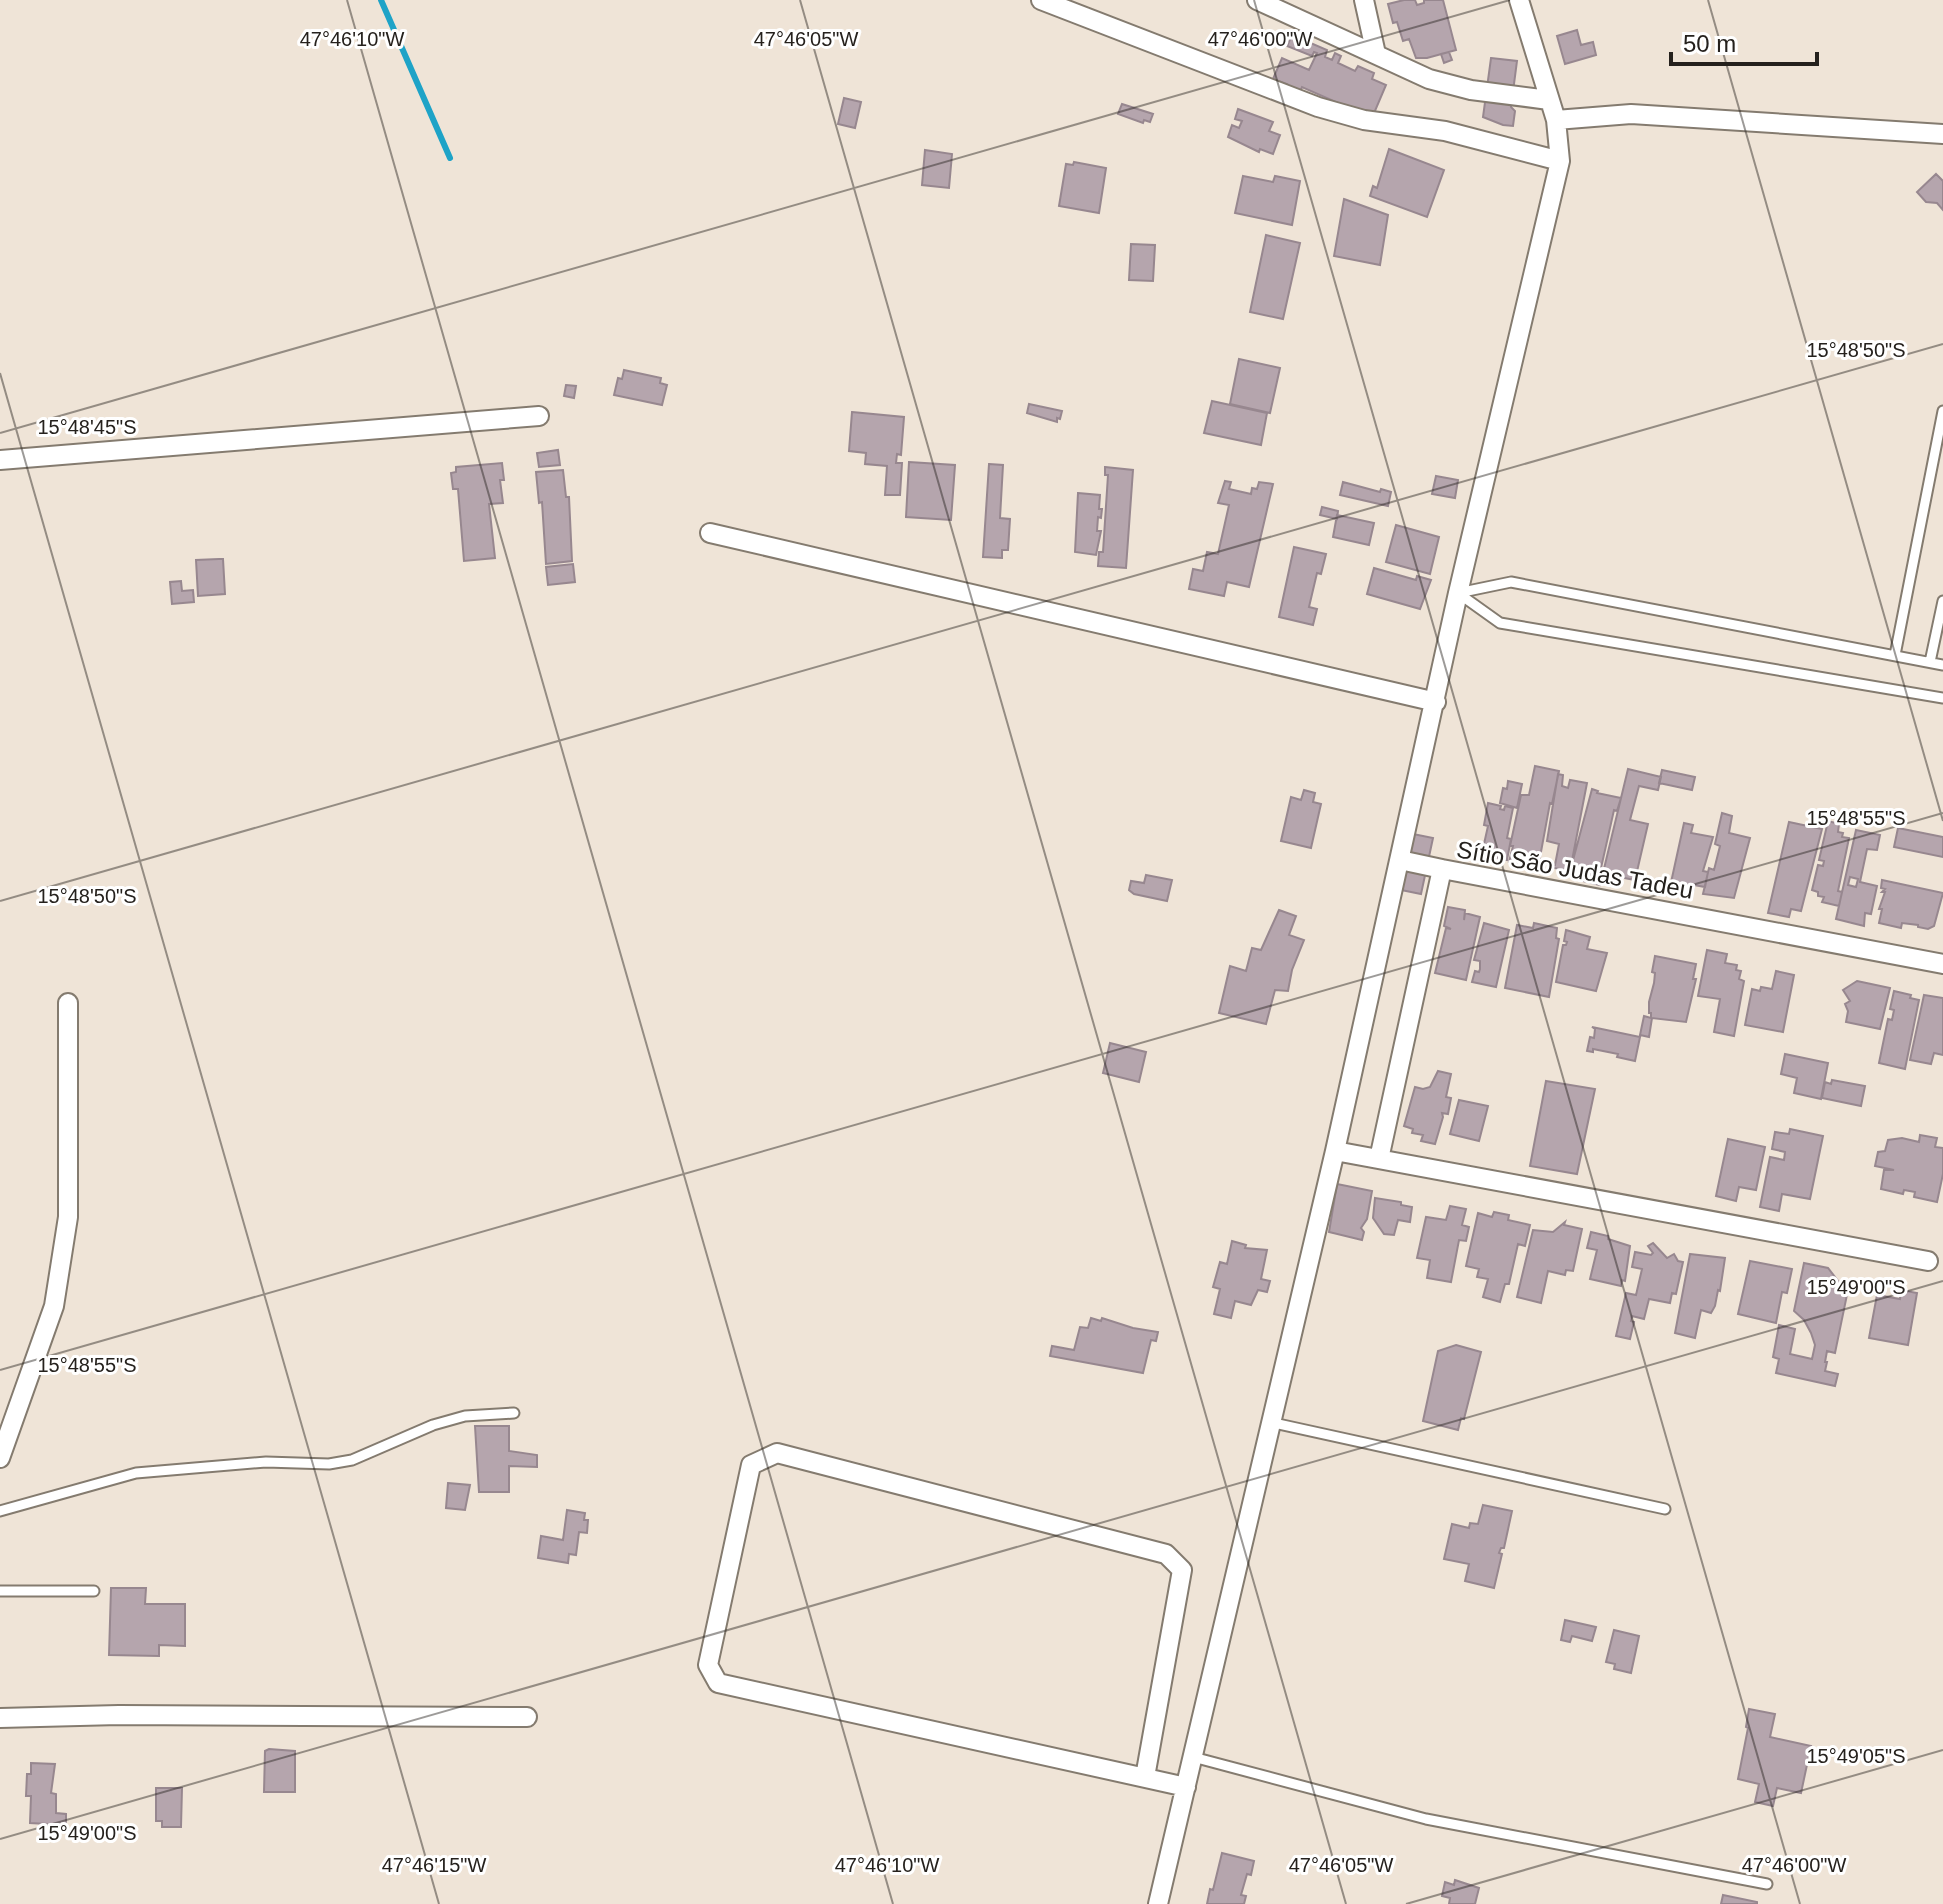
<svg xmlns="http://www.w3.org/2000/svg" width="1943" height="1904" font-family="Helvetica,sans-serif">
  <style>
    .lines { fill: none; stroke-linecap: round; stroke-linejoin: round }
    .stream { stroke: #1ea3c7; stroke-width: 6 }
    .building { fill: #b5a5ad; stroke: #97878f; stroke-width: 2; fill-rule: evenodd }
    .lane-casing { stroke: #847b6f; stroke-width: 13 }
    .street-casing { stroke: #847b6f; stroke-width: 22 }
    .lane { stroke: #fff; stroke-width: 9 }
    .street { stroke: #fff; stroke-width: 18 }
    .ticks { fill: none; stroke: #25211d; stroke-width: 2; stroke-opacity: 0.45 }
    .labels { text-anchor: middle; stroke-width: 6; stroke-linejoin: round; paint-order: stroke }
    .street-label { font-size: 24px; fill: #25211d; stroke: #fff }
    .ticks-label { font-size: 20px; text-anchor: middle; fill: #25211d; stroke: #fff; stroke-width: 6; stroke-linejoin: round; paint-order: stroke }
  </style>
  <rect width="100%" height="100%" fill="#efe4d7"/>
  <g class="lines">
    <path class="stream" d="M381 0 450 158"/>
  </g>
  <path class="building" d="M1404 0H1415L1417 5 1424 3V0H1443L1456 50 1427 58H1416L1409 39 1403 41 1397 22 1393 23 1388 4Z
    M1577 30 1581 45 1593 42 1596 55 1565 64 1557 36Z
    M1292 35 1327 50 1325 57 1332 60 1335 53 1341 56 1338 63 1355 71 1358 66 1374 73 1372 79 1386 85 1372 118 1302 87 1297 101 1283 95 1287 84 1273 79 1282 58 1309 70 1317 53 1314 52 1312 56 1287 46Z
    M1449 52 1452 60 1444 63 1441 54Z
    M1491 58 1517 61 1511 107 1515 111 1513 126 1503 125 1483 117Z
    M844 98 861 102 855 128 838 124Z
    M1122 104 1153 114 1150 122 1144 120 1143 123 1118 114Z
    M1238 109 1273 122 1269 131 1280 135 1273 154 1260 149 1259 152 1228 137 1232 125 1239 128 1242 121 1235 119Z
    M1389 149 1444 170 1427 217 1370 196 1373 186 1377 188Z
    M925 150 952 154 949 188 922 185Z
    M1074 162 1106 168 1099 213 1059 206 1066 164 1073 165Z
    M1936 174 1943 181V210L1937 203 1926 202 1917 192Z
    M1243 176 1273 182 1275 176 1300 181 1292 225 1235 213Z
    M1344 199 1388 215 1380 265 1334 256Z
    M1266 235 1300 243 1283 319 1250 312Z
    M1131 244 1155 245 1153 281 1129 280Z
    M1239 359 1280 368 1270 413 1230 404Z
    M624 370 661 378 660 383 667 385 662 405 614 395 618 378 622 379Z
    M566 385 576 386 574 398 564 396Z
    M1212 401 1267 413 1261 445 1204 433Z
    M1029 404 1062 411 1060 419 1057 418V422L1027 413Z
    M852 412 904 417 901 455 897 454 896 463H902L900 495H885L887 466 865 464 866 453 849 451Z
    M558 450 560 465 539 467 537 453Z
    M909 462 955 465 951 520 906 517Z
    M502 463 504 480H500L503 503 489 504 495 558 464 561 458 489H453L451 473 456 472V467Z
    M989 464 1003 465 1000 518 1010 519 1008 550H1002V558L983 557Z
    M1105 467 1133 470 1126 568 1098 566 1099 552H1103L1108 475H1105Z
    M563 470 566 497H569L572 561 546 564 542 502 539 503 536 472Z
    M1436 476 1458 480 1455 498 1432 494Z
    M1225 481 1231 482 1229 489 1251 494 1252 488 1257 489 1259 482 1273 484 1249 587 1227 582 1224 596 1189 589 1193 569 1203 571 1207 552 1218 554 1229 505 1218 503Z
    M1343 482 1380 492 1381 489 1391 492 1388 506 1340 495Z
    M1078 493 1100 495 1099 509H1102L1101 518 1098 517 1097 531H1101L1096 555 1075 552Z
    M1322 507 1338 511 1337 519 1320 515Z
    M1337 515 1374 523 1369 545 1333 537Z
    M1396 525 1439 537 1430 574 1386 562Z
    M1294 547 1326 554 1321 574 1317 573 1309 607 1317 609 1313 625 1279 617Z
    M219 559H223L225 594 198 596 196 560Z
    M573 564 575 582 548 585 546 567Z
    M1374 568 1416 580 1417 576 1431 580 1420 609 1367 594Z
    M181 581 182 591 193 590 194 602 172 604 170 582Z
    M1535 766 1559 771 1552 804 1550 803 1538 868 1509 862 1513 846H1510L1521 795H1529Z
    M1628 769 1661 777 1658 790 1639 786 1630 820 1648 824 1635 880 1619 877V881L1602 877Z
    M1662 770 1695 777 1692 790 1659 783Z
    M1558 774 1563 775 1562 786 1568 788 1570 780 1587 783 1570 871 1549 867V864L1555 865 1559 844 1547 841Z
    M1508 781 1522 784 1517 808 1500 803 1503 788 1507 789Z
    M1592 789 1598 791 1597 793 1621 798 1617 811 1614 810 1601 868H1604L1600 885 1583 881 1587 867 1572 864Z
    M1304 790 1315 793 1313 802 1321 804 1311 848 1281 841 1291 797 1301 800Z
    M1488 803 1501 806 1500 809 1504 810 1505 806 1513 808 1507 838 1511 839 1507 860 1486 856 1488 845 1484 844 1488 826 1484 825Z
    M1722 813 1732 816 1729 833 1750 838 1734 898 1703 894 1709 868 1714 870 1720 846 1715 844Z
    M1828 821 1839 824 1838 832 1843 833 1842 837 1849 838 1838 891 1842 892 1839 906 1822 902 1824 897 1818 896V892L1812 890 1818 865 1823 866 1824 861 1819 860Z
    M1789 822 1822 829 1801 911 1791 909 1789 917 1768 913Z
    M1684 823 1693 825 1691 833 1713 837 1703 871 1708 872 1705 887 1694 885 1693 892 1670 887Z
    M1898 828 1943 837V857L1894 847Z
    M1856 830 1880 835 1877 850 1867 849 1860 882 1877 886 1871 914 1865 913 1864 926 1836 919ZM1850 877 1858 879 1856 887 1848 885Z
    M1413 834 1433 838 1421 894 1401 890Z
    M1146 875 1172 880 1167 901 1134 894 1129 890 1131 881 1144 883Z
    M1882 880 1943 893 1934 926 1928 929 1918 927V925L1902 923 1901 928 1879 923 1882 909H1879L1885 892H1882L1885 889 1881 888Z
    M1448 907 1465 910 1464 920 1465 913 1480 917 1466 980 1435 973 1446 928 1451 929 1444 926Z
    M1279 910 1296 916 1289 935 1304 940 1292 970 1288 991 1275 990 1266 1024 1219 1013 1230 966 1246 971 1252 948 1261 950Z
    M1484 923 1509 930 1496 987 1472 982 1475 971 1479 972 1480 969V961L1474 960Z
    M1534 923 1557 928 1556 938 1559 939 1549 997 1505 988 1517 925 1533 928Z
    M1566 930 1590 937 1587 949 1607 953 1596 991 1556 982 1563 945H1566L1567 942 1564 941Z
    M1707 950 1727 954 1725 963 1737 965 1736 970 1741 971 1739 979 1744 981 1734 1036 1714 1032 1720 999 1698 996Z
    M1655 956 1696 964 1693 979H1696L1686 1022 1652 1018 1649 1037 1640 1035 1644 1016 1651 1018V1013H1649V1002L1654 983 1655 973 1652 972Z
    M1776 971 1794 975 1783 1032 1745 1025 1752 989 1760 991 1761 987 1772 989Z
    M1857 981 1890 988 1880 1029 1846 1022 1848 1011 1845 1004 1850 1001 1843 990Z
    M1894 991 1911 995 1910 998 1919 1000 1905 1069 1879 1063 1888 1019 1892 1020 1894 1010 1890 1009Z
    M1924 995 1943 998V1055L1934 1053 1931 1064 1910 1060Z
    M1592 1027 1640 1037 1635 1061 1617 1057 1618 1054 1593 1049V1052L1587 1051 1590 1037 1594 1038 1595 1029Z
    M1110 1043 1146 1052 1139 1082 1103 1073Z
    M1785 1054 1828 1063 1821 1099 1794 1093 1797 1078 1781 1074Z
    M1438 1071 1451 1074 1446 1097 1451 1098 1448 1114 1442 1113 1443 1117 1435 1144 1421 1141 1423 1135 1412 1133 1413 1129 1404 1126 1415 1087 1423 1089 1430 1087Z
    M1832 1080 1865 1086 1861 1106 1822 1098 1825 1082 1831 1084Z
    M1546 1081 1595 1089 1577 1174 1530 1166Z
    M1459 1100 1488 1106 1479 1141 1450 1134Z
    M1790 1129 1823 1136 1810 1199 1782 1194 1779 1211 1760 1207 1770 1157 1784 1160 1785 1152 1772 1149 1775 1132 1789 1134Z
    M1920 1135 1937 1138 1935 1147 1943 1148V1174L1937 1202 1914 1197 1915 1192 1904 1190 1903 1194 1881 1189 1884 1170H1894L1875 1166 1878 1152 1885 1151 1888 1140 1902 1138 1919 1142Z
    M1728 1139 1765 1147 1756 1190 1739 1187 1736 1201 1716 1196Z
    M1337 1184 1372 1191 1367 1219 1361 1228 1364 1232 1362 1240 1329 1232Z
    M1375 1198 1401 1202V1205L1412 1207 1410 1222 1398 1220 1394 1235 1384 1234 1373 1218Z
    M1450 1206 1466 1209 1462 1225 1469 1227 1466 1241 1459 1240 1451 1282 1427 1278 1430 1260 1417 1258 1426 1217 1446 1220Z
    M1494 1212 1509 1215 1508 1220 1530 1225 1525 1246 1518 1244 1509 1284H1505L1500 1302 1483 1297 1488 1279 1477 1277 1479 1269 1466 1266 1478 1213 1492 1217Z
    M1565 1222 1564 1225 1582 1229 1573 1271 1566 1270 1565 1275 1548 1271 1541 1303 1517 1297 1533 1230 1553 1232Z
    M1591 1232 1608 1236V1239L1630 1246 1625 1281 1622 1280 1621 1286 1590 1279 1597 1250 1587 1248Z
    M1232 1241 1246 1245 1245 1248 1267 1250 1261 1279 1270 1281 1267 1292 1258 1290 1251 1305 1235 1301 1231 1318 1214 1314 1220 1289 1213 1287 1220 1262 1227 1264Z
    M1653 1243 1667 1258 1674 1254 1678 1261 1683 1262 1676 1294 1672 1293 1670 1303 1649 1299 1644 1319 1632 1316 1631 1321 1634 1322 1630 1339 1616 1336 1626 1293 1636 1295 1642 1269 1632 1267 1635 1252 1651 1255 1653 1253 1648 1246Z
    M1690 1254 1725 1258 1720 1291 1718 1290 1715 1306 1711 1313 1701 1310 1695 1338 1675 1333Z
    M1750 1261 1792 1269 1787 1293 1782 1292 1776 1323 1738 1314Z
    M1804 1263 1828 1268 1839 1282 1849 1285 1835 1353 1827 1351 1825 1362H1827L1825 1371 1838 1374 1835 1386 1776 1373 1779 1359 1773 1357 1779 1325 1795 1329 1790 1354 1812 1359 1815 1345 1811 1333 1804 1320 1794 1311Z
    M1901 1290 1917 1293 1908 1345 1869 1338 1877 1295 1900 1299Z
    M1091 1318 1101 1321 1102 1318 1133 1328 1158 1332 1156 1341 1151 1340 1143 1373 1050 1356 1052 1346 1074 1350 1080 1327 1088 1328Z
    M1456 1345 1481 1352 1464 1419 1461 1418 1458 1430 1423 1421 1438 1351Z
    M475 1426H509V1451L537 1455V1467L509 1466V1492H479Z
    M448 1483 470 1485 465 1510 446 1508Z
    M1483 1505 1512 1511 1504 1548H1501L1499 1553 1502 1554 1494 1588 1465 1581 1469 1564 1444 1559 1452 1524 1469 1528 1470 1523 1478 1524Z
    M567 1510 585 1513 584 1520H588L587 1533 579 1532 576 1555 569 1554 568 1563 538 1558 541 1536 563 1540Z
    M111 1588H146L145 1604H185V1646L159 1645V1656L109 1655Z
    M1565 1620 1596 1627 1592 1641 1572 1636 1570 1642 1561 1640Z
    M1614 1630 1639 1636 1631 1673 1614 1669 1615 1664 1606 1662Z
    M1749 1709 1775 1714 1770 1737 1811 1746 1801 1793 1777 1788 1773 1806 1755 1802 1759 1784 1738 1779 1748 1728 1746 1727Z
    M269 1749 295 1751V1792H264L265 1751Z
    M31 1763 55 1764 51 1793 56 1794V1813L66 1814V1825L30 1823 31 1796H26L27 1774H31Z
    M156 1788H182L181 1827H162V1821H156Z
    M1222 1853 1254 1861 1251 1875 1247 1874 1241 1895 1246 1896 1244 1904H1207L1210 1889 1213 1890Z
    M1455 1880 1479 1888 1475 1904H1449L1450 1898 1442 1896 1445 1882 1454 1885Z
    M1723 1895 1757 1902V1904H1721Z"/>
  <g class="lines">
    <defs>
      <path id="lane" d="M1458 593 1500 623 1943 698
        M1458 593 1511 582 1943 665
        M1895 655 1943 411
        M1930 662 1943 601
        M1269 1422 1665 1509
        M0 1511 136 1473 266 1462 329 1464 352 1460 433 1425 465 1416 514 1413
        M0 1591H94
        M1193 1757 1426 1819 1767 1884"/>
      <path id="street" d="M1041 0 1318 107 1364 120 1445 131 1560 161
        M1257 0 1429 79 1471 90 1549 100
        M1364 0 1376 54
        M1556 120 1631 114 1943 134
        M0 460 539 416
        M710 533 1436 702
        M1400 860 1442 869
        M1335 1151 1928 1261
        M1379 1159 1442 869 1943 964
        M0 1458 54 1306 68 1217V1003
        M0 1718 119 1715 527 1717
        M1145 1777 1182 1570 1166 1554 777 1453 751 1465 708 1665 718 1683 1186 1787
        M1158 1904 1335 1151 1458 593 1560 161 1556 120 1519 0"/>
    </defs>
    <use href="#lane" class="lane-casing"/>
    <use href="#street" class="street-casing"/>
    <use href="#lane" class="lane"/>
    <use href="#street" class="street"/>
  </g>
  <path class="ticks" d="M347 0 893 1904M800 0 1346 1904M1254 0 1800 1904M1708 0 1943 821M0 373 439 1904M0 433 1510 0M0 901 1943 344M0 1370 1943 813M0 1839 1943 1281M1406 1904 1943 1750"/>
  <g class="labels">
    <g class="street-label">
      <text transform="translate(1575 870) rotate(10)" y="8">Sítio São Judas Tadeu</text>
    </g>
  </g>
  <g class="ticks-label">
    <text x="352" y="46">47°46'10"W</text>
    <text x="806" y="46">47°46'05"W</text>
    <text x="1260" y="46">47°46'00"W</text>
    <text x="1856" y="357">15°48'50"S</text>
    <text x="87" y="434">15°48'45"S</text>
    <text x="1856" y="825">15°48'55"S</text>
    <text x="87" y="903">15°48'50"S</text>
    <text x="1856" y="1294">15°49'00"S</text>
    <text x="87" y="1372">15°48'55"S</text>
    <text x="1856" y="1763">15°49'05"S</text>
    <text x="87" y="1840">15°49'00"S</text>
    <text x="434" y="1872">47°46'15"W</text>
    <text x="887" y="1872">47°46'10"W</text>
    <text x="1341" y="1872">47°46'05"W</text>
    <text x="1794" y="1872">47°46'00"W</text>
  </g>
  <path d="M1671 52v12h146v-12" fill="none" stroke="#25211d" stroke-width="4"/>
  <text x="1683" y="52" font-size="24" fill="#25211d" stroke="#ffffff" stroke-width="6" paint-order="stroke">50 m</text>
</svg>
